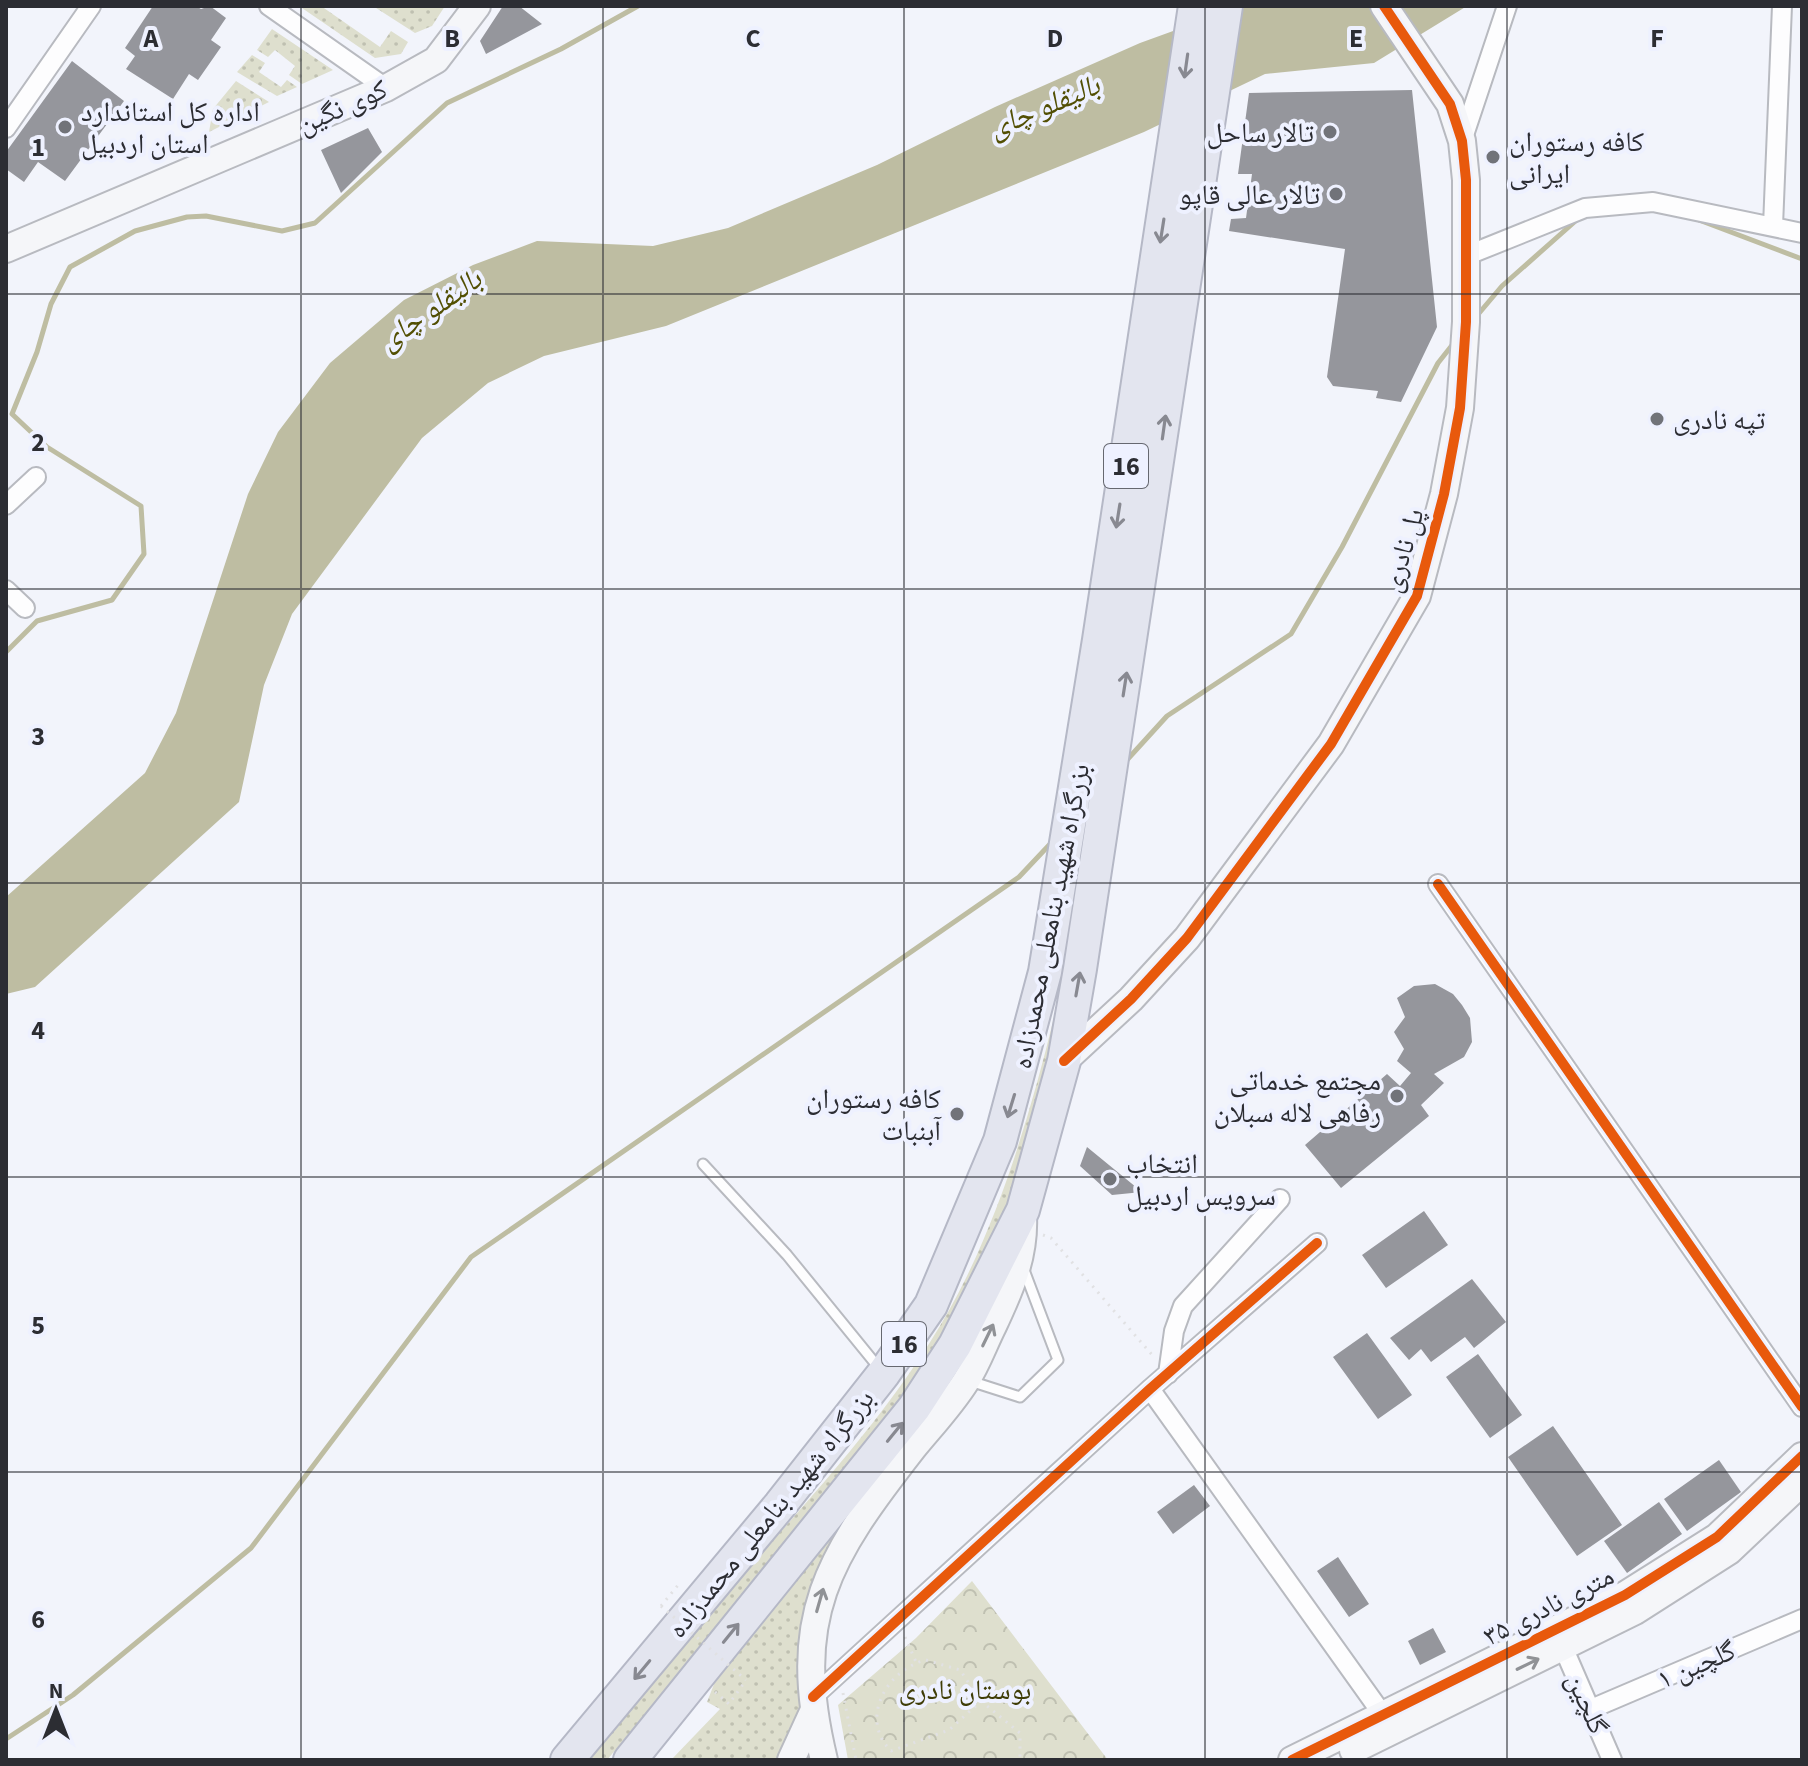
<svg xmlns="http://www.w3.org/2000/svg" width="1808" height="1766" font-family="'Source Sans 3','Noto Naskh Arabic',sans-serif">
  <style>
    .grass { fill: url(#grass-dots) }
    .park { fill: url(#park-crowns) }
    .water { fill: #bebda2 }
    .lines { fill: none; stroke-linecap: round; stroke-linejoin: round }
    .stream { stroke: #bebda2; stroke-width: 5 }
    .building { fill: #95969c }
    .lane-casing { stroke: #b8bac0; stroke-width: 13 }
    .street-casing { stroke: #b8bac0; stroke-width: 22 }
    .secondary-casing { stroke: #b8bac0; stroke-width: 30 }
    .highway-casing { stroke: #b5b8c6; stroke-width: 36 }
    .path { stroke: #e1e1e3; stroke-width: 3; stroke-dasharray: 2 6; stroke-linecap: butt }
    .lane { stroke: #fdfdfe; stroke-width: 9 }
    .street { stroke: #fdfdfe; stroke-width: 18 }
    .secondary { stroke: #f5f6f9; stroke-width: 26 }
    .highway { stroke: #e3e5ef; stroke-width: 32 }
    .path-bridge { stroke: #e1e1e3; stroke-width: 3; stroke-dasharray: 2 6; stroke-linecap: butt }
    .cycleway-casing { stroke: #eef1ff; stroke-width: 15 }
    .cycleway { stroke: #e8590c; stroke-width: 10 }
    .oneway { stroke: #888991 }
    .oneway2 { stroke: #909296 }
    .grid { fill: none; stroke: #2c2d33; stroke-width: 2; stroke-opacity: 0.55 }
    .poi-dot { fill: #717379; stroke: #eef1ff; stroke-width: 3 }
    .labels { text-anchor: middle; stroke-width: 8; stroke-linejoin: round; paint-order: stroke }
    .shield { fill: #eef1ff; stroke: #666870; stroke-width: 2 }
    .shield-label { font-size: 26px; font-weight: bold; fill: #2c2d33 }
    .street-label { font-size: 28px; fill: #2c2d33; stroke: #eef1ff }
    .poi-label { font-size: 28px; fill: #2c2d33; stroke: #eef1ff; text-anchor: start }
    .park-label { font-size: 28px; fill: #3f3d07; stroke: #eef1ff }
    .water-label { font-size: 30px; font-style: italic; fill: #524f04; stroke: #eef1ff }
    .grid-label { font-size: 26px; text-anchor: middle; font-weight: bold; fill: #2c2d33; stroke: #eef1ff; stroke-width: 8; stroke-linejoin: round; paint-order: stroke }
  </style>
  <defs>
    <pattern id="grass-dots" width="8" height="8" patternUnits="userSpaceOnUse" patternTransform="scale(2)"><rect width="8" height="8" fill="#dedfce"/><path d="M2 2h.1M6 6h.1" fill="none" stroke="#bfc0b1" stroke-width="1.8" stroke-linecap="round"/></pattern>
    <pattern id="park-crowns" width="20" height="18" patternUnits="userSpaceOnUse" patternTransform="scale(2)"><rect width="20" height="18" fill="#dedfce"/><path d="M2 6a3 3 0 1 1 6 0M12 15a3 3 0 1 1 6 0" fill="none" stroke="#bfc0b1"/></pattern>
  </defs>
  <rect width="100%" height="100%" fill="#f2f4fb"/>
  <path class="grass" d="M299 6H321L380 47 391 31 408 42 401 54 375 58Z
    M373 6H445L432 26 415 33Z
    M272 29 333 70 302 84 289 75 295 66 275 50 268 57 257 50Z
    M252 55 265 63 259 72 281 87 287 80 297 87 277 96 237 72Z
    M236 81 269 102 209 132 213 109Z
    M1062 984 1056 1045 1005 1220 955 1323 900 1408 607 1760H586C639 1696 691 1633 746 1571 827 1479 913 1387 967 1276 1011 1185 1039 1082 1062 984Z
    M895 1455 813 1578 799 1653 801 1716 781 1760H671L720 1709 707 1702 720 1669Z"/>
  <path class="park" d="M972 1581 1108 1760H848L838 1705 916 1638Z"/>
  <path class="water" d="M1242 6H1467L1374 63 1265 74 1144 132 666 326 544 356 488 383 422 438 292 614 264 685 239 802 35 987 6 994V897L145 773 176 713 248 494 278 432 330 363 404 300 473 265 537 241 653 246 728 228 877 165 995 107 1140 43Z"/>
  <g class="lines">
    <path class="stream" d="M1699 220 1802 259
      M1475 318 1502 286 1580 217
      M6 652 37 621 112 600 144 554 141 506 47 447 12 414 37 352 51 304 70 267 135 231 187 217 206 216 282 231 315 223 447 103 561 49 638 6
      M1126 761 1167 716 1291 634 1342 547 1438 363 1453 344
      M6 1739 73 1695 251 1548 471 1257 1019 877 1052 842"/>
  </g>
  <path class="building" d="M153 6H196L201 9 210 6 226 18 211 40 221 47 198 80 189 74 173 99 126 69 135 56 125 48Z
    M503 6H519L542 24 486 54 480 41Z
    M72 61 124 101 65 181 38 162 24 182 6 169V152Z
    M1412 90 1437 327 1401 402 1376 398 1378 391 1333 386 1327 377 1345 249 1229 231 1231 219 1246 218 1252 174H1238L1249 93Z
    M368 128 382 152 341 193 321 150Z
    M1435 984 1453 994 1462 1005 1470 1018 1472 1042 1464 1057 1434 1074 1444 1083 1421 1105 1429 1116 1341 1188 1305 1145 1387 1074 1400 1086 1411 1073 1397 1061 1404 1049 1394 1032 1405 1017 1397 998 1414 986Z
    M1087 1147 1142 1192 1112 1195 1080 1166Z
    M1424 1211 1448 1245 1386 1288 1362 1255Z
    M1472 1279 1506 1322 1474 1348 1465 1337 1431 1362 1421 1349 1409 1360 1390 1338Z
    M1367 1333 1412 1395 1378 1419 1333 1357Z
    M1478 1354 1522 1415 1490 1438 1446 1377Z
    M1553 1426 1622 1525 1577 1556 1508 1457Z
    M1719 1460 1741 1492 1687 1531 1664 1499Z
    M1194 1485 1210 1506 1173 1534 1157 1512Z
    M1659 1502 1682 1534 1627 1573 1604 1541Z
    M1338 1557 1369 1604 1349 1617 1317 1571Z
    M1433 1628 1446 1652 1420 1665 1408 1641Z"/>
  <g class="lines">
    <defs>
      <path id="lane" d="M703 1164 787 1255 879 1368
        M970 1381 1020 1397 1058 1360 1024 1270"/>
      <path id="street" d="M269 6 386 88
        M6 128 91 6
        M1462 141 1507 6
        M1773 226 1782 6
        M1468 255 1585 208 1653 202 1802 233
        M6 505 36 477
        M6 590 25 608
        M1438 884 1802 1407
        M1168 1374 1174 1331 1183 1306 1280 1199
        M1150 1389 1383 1715
        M1563 1647 1612 1760
        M813 1697 1150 1389 1317 1243
        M1591 1709 1802 1619"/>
      <path id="secondary" d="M6 249 386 88 436 60 477 6
        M1064 1061 1131 999 1187 938 1331 744 1417 596 1444 494 1460 408 1466 322V180L1462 141 1450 104 1384 6
        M1353 1750 1635 1611 1729 1551 1802 1482
        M791 1760 813 1712
        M824 1760C789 1617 828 1557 913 1448 931 1426 951 1405 966 1381 977 1364 984 1344 993 1326 1010 1290 1025 1256 1023 1216
        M1292 1760 1625 1595 1717 1537 1802 1456"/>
      <path id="highway" d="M567 1760 780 1505 884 1373 931 1305 1000 1141 1045 972 1099 640 1195 6
        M630 1760 914 1408 955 1345 1023 1210 1064 1061 1080 969 1226 6"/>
    </defs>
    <use href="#lane" class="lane-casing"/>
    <use href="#street" class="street-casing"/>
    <use href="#secondary" class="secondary-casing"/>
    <use href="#highway" class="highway-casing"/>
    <path class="path" d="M1043 1235 1051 1238 1153 1356
      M661 1606 679 1584 681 1586
      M905 1637 916 1662
      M926 1660 960 1670 981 1701 949 1730 891 1751C858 1718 888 1669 926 1660Z
      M715 1692 729 1704 746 1680
      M843 1693 856 1760
      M981 1701 1020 1733V1760"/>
    <use href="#lane" class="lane"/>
    <use href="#street" class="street"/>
    <use href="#secondary" class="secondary"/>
    <use href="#highway" class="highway"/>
    <path class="path-bridge" d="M661 1606 746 1680"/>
    <defs>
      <path id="cycleway" d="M1438 884 1802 1407
        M1064 1061 1131 999 1187 938 1331 744 1417 596 1444 494 1460 408 1466 322V180L1462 141 1450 104 1384 6
        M813 1697 1150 1389 1317 1243
        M1292 1760 1625 1595 1717 1537 1802 1456"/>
    </defs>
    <use href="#cycleway" class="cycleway-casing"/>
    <use href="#cycleway" class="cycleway"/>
  </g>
  <defs><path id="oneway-shaft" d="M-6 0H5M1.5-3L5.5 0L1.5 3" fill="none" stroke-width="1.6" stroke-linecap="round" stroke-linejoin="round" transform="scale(2)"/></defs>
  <g class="oneway">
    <use href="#oneway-shaft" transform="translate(1186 66) rotate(98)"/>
    <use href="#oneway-shaft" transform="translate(1162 231) rotate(99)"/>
    <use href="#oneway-shaft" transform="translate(1164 427) rotate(-82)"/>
    <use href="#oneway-shaft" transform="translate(1118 516) rotate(99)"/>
    <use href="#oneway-shaft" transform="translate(1125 684) rotate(-81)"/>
    <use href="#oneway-shaft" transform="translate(1078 984) rotate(-80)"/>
    <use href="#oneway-shaft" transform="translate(1011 1106) rotate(107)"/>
    <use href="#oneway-shaft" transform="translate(895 1432) rotate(-51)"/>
    <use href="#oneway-shaft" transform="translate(731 1633) rotate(-51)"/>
    <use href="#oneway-shaft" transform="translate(642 1670) rotate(130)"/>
  </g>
  <g class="oneway2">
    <use href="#oneway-shaft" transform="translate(988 1335) rotate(-64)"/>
    <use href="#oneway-shaft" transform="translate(820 1600) rotate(-74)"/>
    <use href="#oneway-shaft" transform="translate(1528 1664) rotate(-26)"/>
  </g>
  <path class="grid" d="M301 6V1760M603 6V1760M904 6V1760M1205 6V1760M1507 6V1760M6 294H1802M6 589H1802M6 883H1802M6 1177H1802M6 1472H1802"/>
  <g class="poi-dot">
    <circle cx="65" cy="127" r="8"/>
    <circle cx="1330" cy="132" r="8"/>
    <circle cx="1493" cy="157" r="8"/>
    <circle cx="1336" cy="194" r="8"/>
    <circle cx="1657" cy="419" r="8"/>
    <circle cx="1397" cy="1096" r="8"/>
    <circle cx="957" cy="1114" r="8"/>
    <circle cx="1110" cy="1179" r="8"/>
  </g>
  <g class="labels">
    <g class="shield">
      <rect x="1104" y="444" width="44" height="44" rx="6"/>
      <rect x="882" y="1322" width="44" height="44" rx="6"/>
    </g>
    <g class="shield-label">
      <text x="1126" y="475">16</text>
      <text x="904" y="1353">16</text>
    </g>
    <g class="street-label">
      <text transform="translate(342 106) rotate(-24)" y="10">کوی نگین</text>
      <text transform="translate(1402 550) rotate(-73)" y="10">پل نادری</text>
      <text transform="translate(1050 916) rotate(-79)" y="10">بزرگراه شهید بنامعلی محمدزاده</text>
      <text transform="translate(770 1513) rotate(-51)" y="10">بزرگراه شهید بنامعلی محمدزاده</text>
      <text transform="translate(1548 1605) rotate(-27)" y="10">۳۵ متری نادری</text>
      <text transform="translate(1696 1664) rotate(-23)" y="10">گلچین ۱</text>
      <text transform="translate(1588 1703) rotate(66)" y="10">گلچین</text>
    </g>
    <g class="poi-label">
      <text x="81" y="121">اداره کل استاندارد<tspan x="81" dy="32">استان اردبیل</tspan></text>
      <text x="1314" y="142" text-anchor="end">تالار ساحل</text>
      <text x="1509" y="151">کافه رستوران<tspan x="1509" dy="32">ایرانی</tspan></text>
      <text x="1320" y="204" text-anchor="end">تالار عالی قاپو</text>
      <text x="1673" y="429">تپه نادری</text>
      <text x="1381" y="1090" text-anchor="end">مجتمع خدماتی<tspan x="1381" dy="32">رفاهی لاله سبلان</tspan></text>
      <text x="941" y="1108" text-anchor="end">کافه رستوران<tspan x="941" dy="32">آبنبات</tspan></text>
      <text x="1126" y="1173">انتخاب<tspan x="1126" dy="32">سرویس اردبیل</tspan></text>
    </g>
    <g class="park-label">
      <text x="965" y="1699">بوستان نادری</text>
    </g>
    <g class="water-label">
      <text transform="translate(1044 106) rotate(-23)" y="10">بالیقلو چای</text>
      <text transform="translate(430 309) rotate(-35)" y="10">بالیقلو چای</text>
    </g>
  </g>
  <g class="grid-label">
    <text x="151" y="47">A</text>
    <text x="452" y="47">B</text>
    <text x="753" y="47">C</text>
    <text x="1055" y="47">D</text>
    <text x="1356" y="47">E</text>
    <text x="1657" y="47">F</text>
    <text x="38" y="156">1</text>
    <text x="38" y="451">2</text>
    <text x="38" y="745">3</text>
    <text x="38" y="1039">4</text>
    <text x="38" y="1334">5</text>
    <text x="38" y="1628">6</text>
  </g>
  <rect width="1808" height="1766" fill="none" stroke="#2c2d33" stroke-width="16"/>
  <g transform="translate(56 1710)" stroke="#eef1ff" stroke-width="6" paint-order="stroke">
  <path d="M0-6L14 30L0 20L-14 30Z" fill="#2c2d33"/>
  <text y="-12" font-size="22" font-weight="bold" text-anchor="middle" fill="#2c2d33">N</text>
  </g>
</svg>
